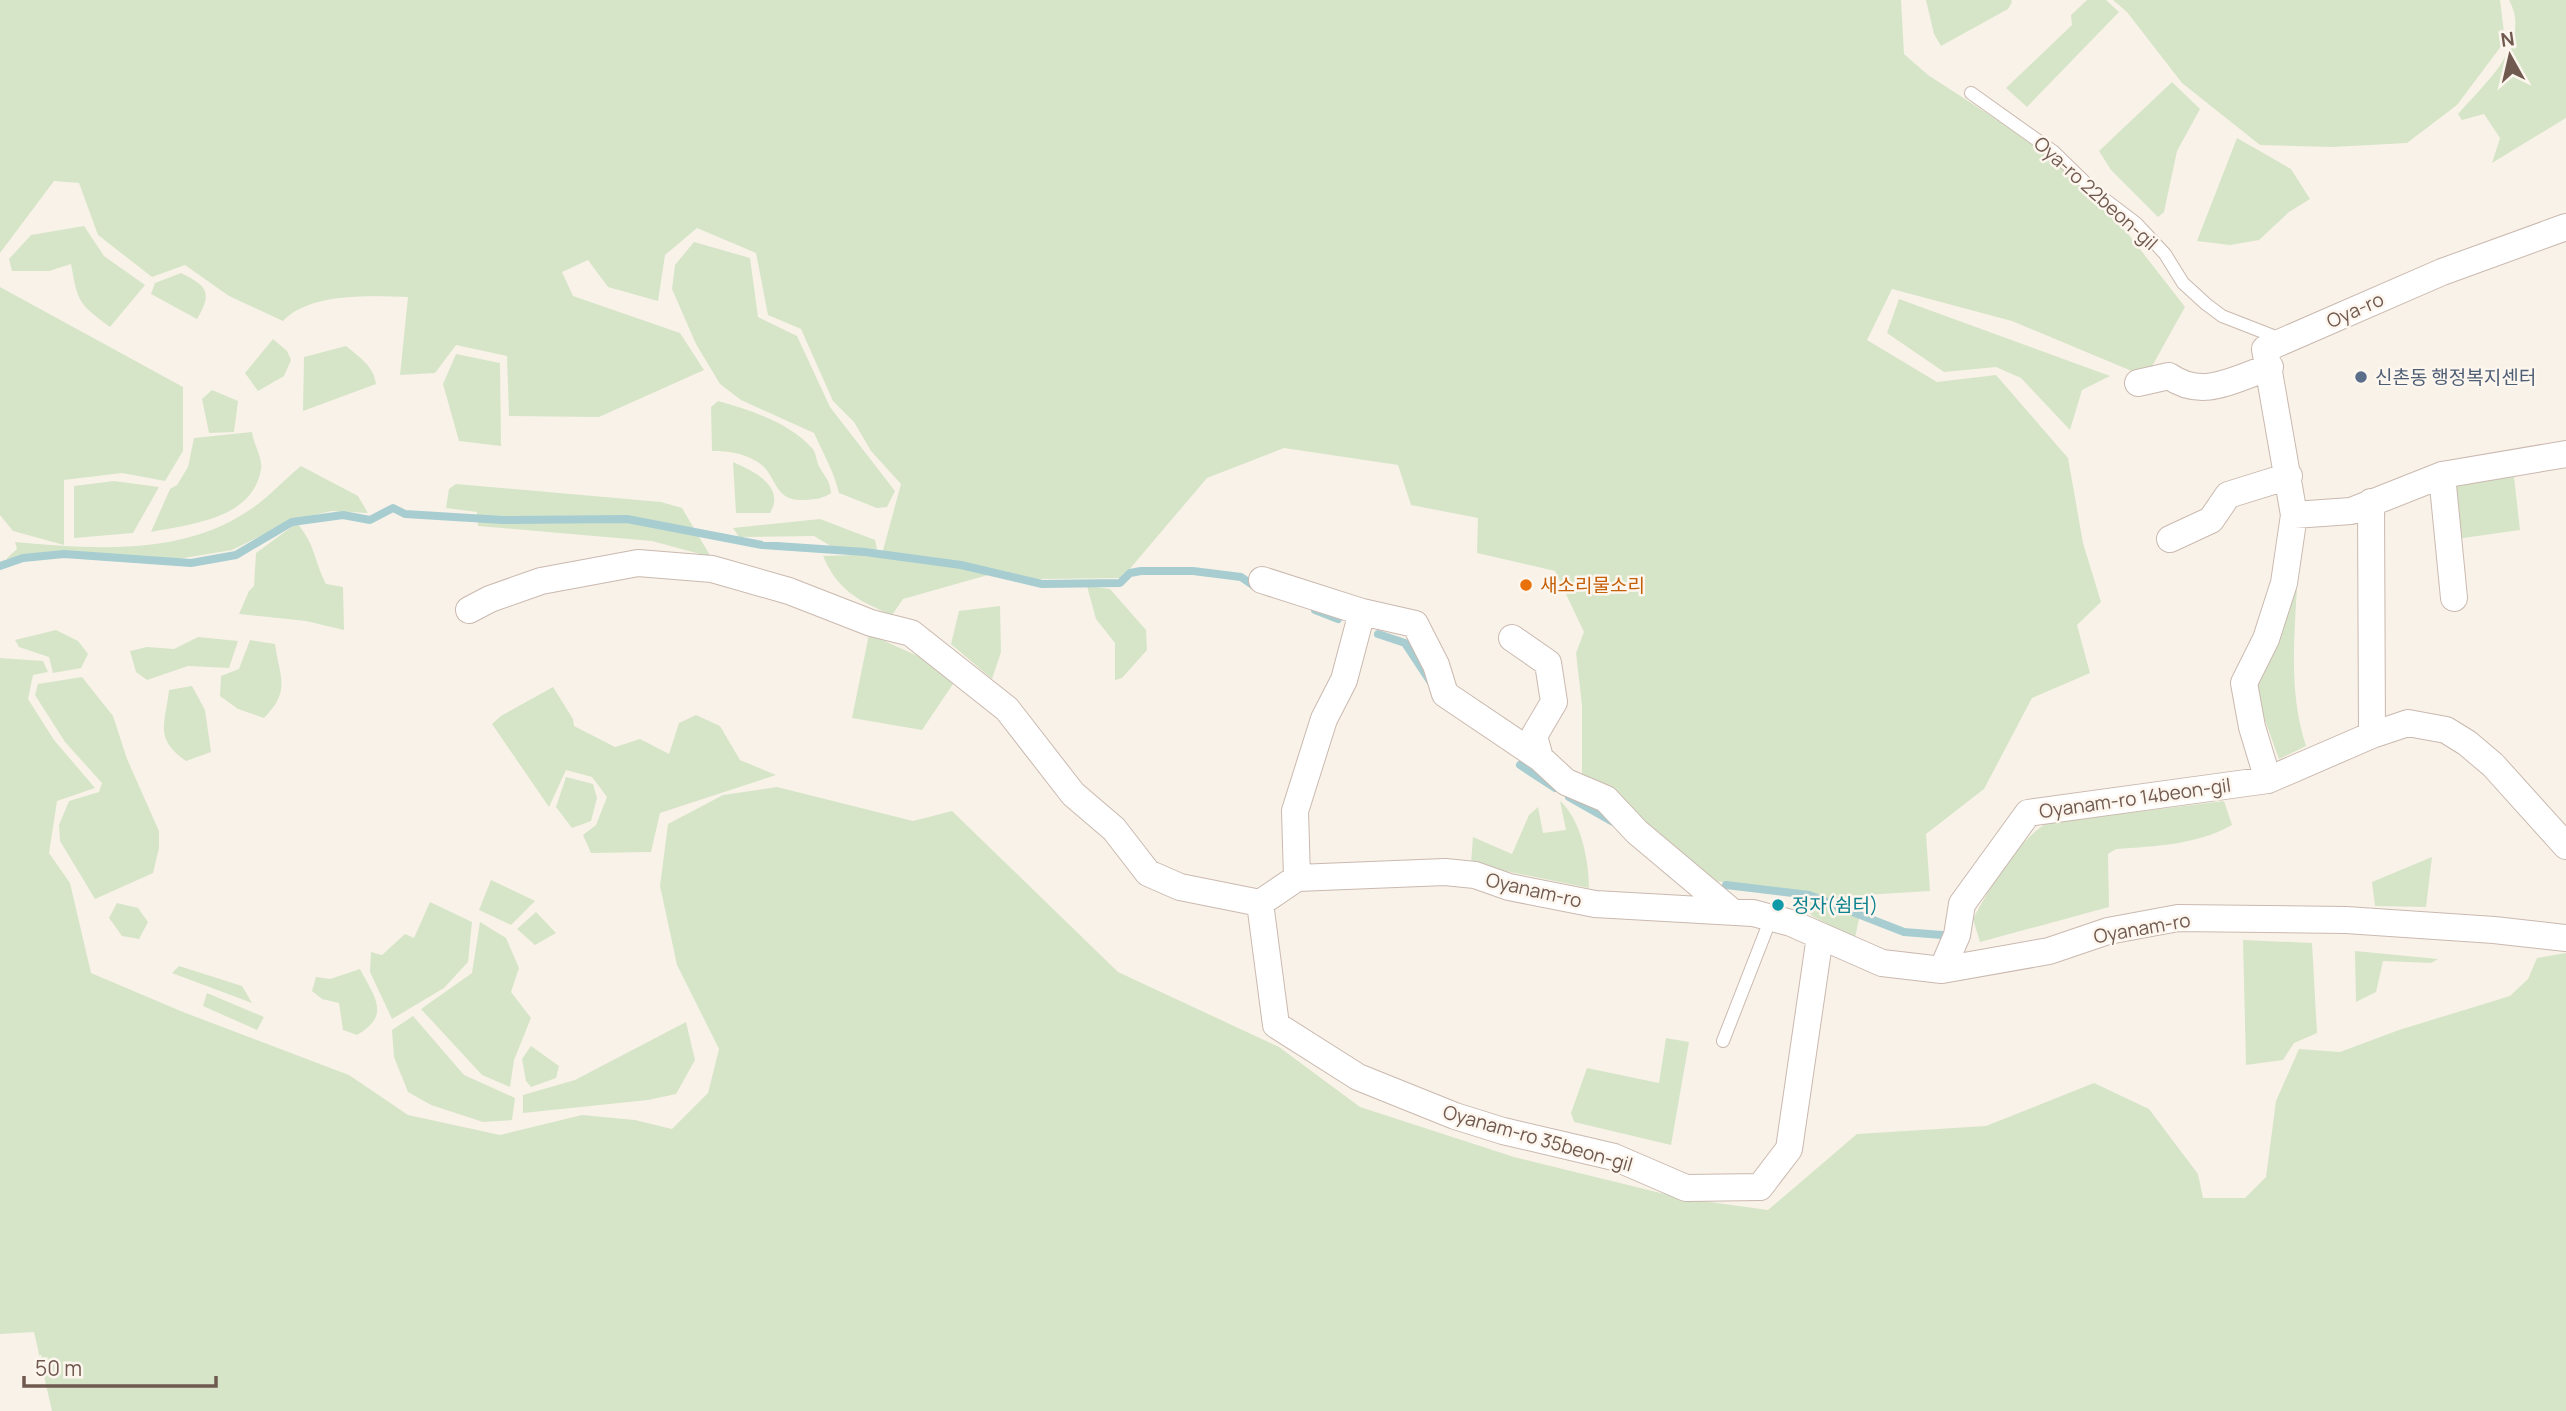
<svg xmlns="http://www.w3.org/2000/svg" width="2566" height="1411" font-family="Manrope,'Noto Sans KR',sans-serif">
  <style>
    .green { fill: #d6e5c8 }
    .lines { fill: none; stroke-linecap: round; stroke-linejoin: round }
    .stream { stroke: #a7cdd1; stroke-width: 8 }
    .service-casing { stroke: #cab9af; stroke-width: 14 }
    .minor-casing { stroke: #cab9af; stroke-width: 28 }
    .service { stroke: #fff; stroke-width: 12 }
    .minor { stroke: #fff; stroke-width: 26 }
    .service-dot { fill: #5c6f8a; stroke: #fdf6ee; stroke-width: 2.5 }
    .food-dot { fill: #e8710a; stroke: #fdf6ee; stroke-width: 2.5 }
    .culture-dot { fill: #0f9aa8; stroke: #fdf6ee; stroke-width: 2.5 }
    .labels { text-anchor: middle; stroke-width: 5; stroke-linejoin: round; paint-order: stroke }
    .street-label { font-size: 19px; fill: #70594f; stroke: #fdf6ee }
    .service-label { font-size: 19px; fill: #4e5e75; stroke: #fdf6ee; text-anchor: start }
    .food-label { font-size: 19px; fill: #c56008; stroke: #fdf6ee; text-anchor: start }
    .culture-label { font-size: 19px; fill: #0d838f; stroke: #fdf6ee; text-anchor: start }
  </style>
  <rect width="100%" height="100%" fill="#f9f2e8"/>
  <path class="green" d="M0 0H1901L1904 54 1928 75 2039 147 2129 235 2185 307 2146 377 2012 321 1892 289 1867 340 1937 382 1996 375 2068 458 2083 543 2101 602 2077 625 2090 673 2032 698 1984 789 1926 834 1930 891 1864 895 1855 938 1812 916 1800 899 1768 888 1715 881 1582 775V705L1576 653 1584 632 1555 571 1477 553 1478 518 1411 505 1398 465 1284 448 1207 478 1122 578 1037 579 1002 571 903 599 892 615C859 601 838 591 823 556L882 554 901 484 871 451 854 422 833 401 801 329 768 315 756 253 697 228 665 255 658 301 608 287 588 260 562 272 573 296 680 333 704 370 599 417 509 416 507 356 456 345 435 373 400 375 408 297C369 296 311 292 283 321L229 296 185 265 152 277 98 235 79 183 54 181 0 253Z
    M1926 0H2011L2012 2 2008 9 1941 46 1934 34Z
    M2087 0H2106L2119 12 2027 107 2006 88 2072 25 2071 15Z
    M2113 0H2500L2505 41 2457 105 2407 143 2332 147 2260 145 2182 83 2127 12Z
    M2509 0H2566V118L2492 163 2500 138 2484 114 2462 120 2458 114C2484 84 2533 43 2509 0Z
    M2172 82 2200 109 2177 151 2164 212 2158 217 2111 170 2099 151Z
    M2237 138 2291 169 2310 199 2289 212 2259 240 2230 245 2197 241Z
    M84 226 104 256 145 285 110 327C78 303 78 303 71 264L49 271H12L9 259 31 235Z
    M694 242 750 258 758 317 797 336 830 407 895 491 887 507 877 508 839 493C834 472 823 453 814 433L741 400 720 384 696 344 672 289 675 265Z
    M181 273C207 286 213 292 197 319L151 294 155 283Z
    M0 287 183 387V451L165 481 122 473 64 480V545L13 531 0 515Z
    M1899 299 2110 376 2082 390 2070 430 2021 378 1996 367 1944 372 1887 333Z
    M273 339 287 351 291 360 284 376 258 391 245 373Z
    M346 346C359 357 374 366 376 384L303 411 304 357Z
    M456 354 500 363 501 446 459 441 443 384Z
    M212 390 238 401 234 432 209 433 202 399Z
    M718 401C750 410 788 422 812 448 817 454 816 462 820 468 826 478 830 481 831 493 822 499 816 499 805 500 771 502 779 474 756 461 742 453 728 451 712 451L711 407Z
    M252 432C253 443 263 458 261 469 253 519 191 524 151 532L170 489 177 485 188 467 194 438Z
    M733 462C753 471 786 486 770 513H736Z
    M301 466 358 496 368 513 332 511 295 519 232 550 178 559 54 551 6 559 17 549 15 542C93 549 181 556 248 511 268 498 283 481 301 466Z
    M2513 468 2520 530 2456 539 2451 480Z
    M114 481 159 487 133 533 74 538V486Z
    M456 484 661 502 682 508 711 557 652 541 478 526 477 512 446 508 449 489Z
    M820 519 875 540 877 549 834 548 814 536 739 537 733 528Z
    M297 523C316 546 313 558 326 584L343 587 344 630 306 621 239 614 249 591 254 586 256 553Z
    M1087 586 1110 589 1146 630 1147 650 1122 678 1115 680V643L1096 619Z
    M2297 587C2294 641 2289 694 2306 746L2279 759 2254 690Z
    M1000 606 1001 652 992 679 951 644 959 611Z
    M56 630 78 641 88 654 81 668 53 673 49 657 19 647 15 640Z
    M869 634 931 662 953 684 922 730 852 718Z
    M198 637 238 641 229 668 188 666 147 680 136 672 130 651 147 647 174 649Z
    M250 640 275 644C280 679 291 690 264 718L238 709 220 696 221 676 239 669Z
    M0 658 43 661 48 672 33 675 28 699 54 740 95 788 57 801 49 853 70 883 91 973 183 1012 349 1075 408 1115 500 1135 582 1115 635 1120 672 1129 708 1093 719 1049 677 965 660 886 668 824 723 795 777 787 913 821 952 811 1118 972 1279 1047 1360 1107 1514 1157 1681 1198 1768 1210 1857 1134 1986 1126 2094 1083 2149 1109 2198 1174 2203 1198H2245L2266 1177 2276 1101 2299 1049 2340 1052 2399 1030 2510 996 2528 979 2537 958 2566 953V1411H52L34 1332 0 1334Z
    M82 677 113 716 127 759 159 831V848L153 873 95 899 60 841 59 825 69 801 99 792 102 783 65 742 35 695 38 684Z
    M192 686 205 710 211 752 186 761C154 738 165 725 169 690Z
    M553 687 573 719 574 726 615 747 640 739 669 754 679 723 696 715 720 726 740 760 776 775 660 813 651 852 591 853 583 835 596 825 607 797 592 777 566 770 549 807 492 724 501 716Z
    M566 777 593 784 597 798 591 821 572 828 556 807Z
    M1560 801C1581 819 1589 861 1589 888L1471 864 1473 837 1512 854 1529 815 1538 807 1543 833 1566 830Z
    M2224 801 2232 825C2196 845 2157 846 2116 849L2108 854 2109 907 1980 942 1973 919C1991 886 2015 843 2047 823Z
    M2432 857 2426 907 2375 906 2372 882Z
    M491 880 535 901 511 925 479 910Z
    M430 902 472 922 468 962 444 988 392 1019 370 972 371 952 382 955 405 934 414 938Z
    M117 903 138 908 148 922 139 939 122 936 109 918Z
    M536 912 556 933 535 945 517 929Z
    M480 922 506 938 519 968 511 992 531 1018 514 1060 510 1087 482 1075 421 1009 472 973Z
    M2243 940 2312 943 2317 1033 2294 1043 2283 1060 2246 1065Z
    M2355 951 2438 959 2431 963 2383 961 2376 992 2356 1002Z
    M179 966 242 986 252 1003 172 973Z
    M360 969C375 998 391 1015 357 1035L343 1030 339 1003 322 999 312 991 316 977 330 979Z
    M207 993 264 1017 257 1030 203 1006Z
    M413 1016 464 1075 515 1098 512 1120 483 1122 431 1105 408 1092 394 1057 392 1030Z
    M686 1022 695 1060 676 1094 648 1100 523 1113V1095L575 1080Z
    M1666 1038 1689 1042 1671 1145 1574 1122 1571 1113 1587 1068 1659 1083Z
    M531 1046 559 1066 556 1078 531 1087 526 1081 522 1059Z"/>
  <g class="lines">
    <path class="stream" d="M0 566 23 558 64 554 191 563 236 555 292 522 343 515 370 520 393 508 405 514 503 520 627 519 762 545 865 552 961 565 1042 584 1120 583 1130 573 1141 571H1193L1241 577 1257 588
      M1315 610 1338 619
      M1378 634 1405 643 1432 684
      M1520 765 1555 788
      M1569 797 1613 822
      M1726 885 1809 895 1904 932 1942 935"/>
    <defs>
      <path id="service" d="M1971 93 2054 152 2095 192 2136 223 2165 254 2183 283 2206 304 2222 316 2281 339
        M1723 1041 1771 918"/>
      <path id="minor" d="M2138 383 2169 376C2203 400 2234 379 2270 367
        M2442 475 2454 598
        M2371 502 2372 735
        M2294 515 2351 511 2442 475 2566 454
        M2170 539 2211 520 2228 495 2289 476
        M1262 580 1362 612 1415 624 1436 665 1445 694 1540 758 1566 782 1606 799 1637 832 1731 911
        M469 610 490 599 541 581 638 563 712 569 789 591 871 623 911 633 1007 709 1073 794 1114 829 1148 873 1180 887 1260 903 1297 878 1445 872 1475 875 1509 887 1595 904 1753 913 1791 923 1882 963 1942 970 2049 951 2108 931 2178 918 2346 920 2494 930 2566 938
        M1512 638 1548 663 1554 702 1534 736 1540 758
        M2268 780 2252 727 2244 683 2266 639 2284 583 2294 515 2265 349 2442 272 2566 227
        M1297 878 1295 811 1324 719 1344 680 1362 612
        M1260 903 1276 1025 1358 1077 1455 1116 1503 1131 1614 1157 1686 1188 1760 1187 1789 1149 1820 936
        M1942 970 1957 935 1962 904 2028 813 2268 780 2372 735 2408 723 2446 730 2467 743 2493 765 2566 846"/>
    </defs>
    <use href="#service" class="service-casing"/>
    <use href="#minor" class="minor-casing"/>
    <use href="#service" class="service"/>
    <use href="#minor" class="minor"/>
  </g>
  <circle class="service-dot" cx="2361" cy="377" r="7"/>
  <circle class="food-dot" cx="1526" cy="585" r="7"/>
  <circle class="culture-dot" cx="1778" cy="905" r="7"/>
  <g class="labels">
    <g class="street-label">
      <text transform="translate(2096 193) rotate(42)" y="7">Oya-ro 22beon-gil</text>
      <text transform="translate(2355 310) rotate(-24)" y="7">Oya-ro</text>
      <text transform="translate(2135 798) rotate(-8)" y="7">Oyanam-ro 14beon-gil</text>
      <text transform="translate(1534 890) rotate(13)" y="7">Oyanam-ro</text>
      <text transform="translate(2142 928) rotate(-10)" y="7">Oyanam-ro</text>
      <text transform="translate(1538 1138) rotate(16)" y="7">Oyanam-ro 35beon-gil</text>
    </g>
    <g class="service-label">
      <text x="2375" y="384">신촌동 행정복지센터</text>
    </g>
    <g class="food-label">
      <text x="1540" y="592">새소리물소리</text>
    </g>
    <g class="culture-label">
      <text x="1792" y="912">정자(쉼터)</text>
    </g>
  </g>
  <g transform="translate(2510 56) rotate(352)" stroke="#fdf6ee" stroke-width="5" paint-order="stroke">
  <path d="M0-5L12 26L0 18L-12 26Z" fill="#70594f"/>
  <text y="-10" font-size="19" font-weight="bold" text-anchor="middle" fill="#70594f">N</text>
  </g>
  <path d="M24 1376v10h192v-10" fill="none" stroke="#70594f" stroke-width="3.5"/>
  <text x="35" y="1376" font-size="21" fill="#70594f" stroke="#fdf6ee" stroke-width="5" paint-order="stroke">50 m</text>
</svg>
